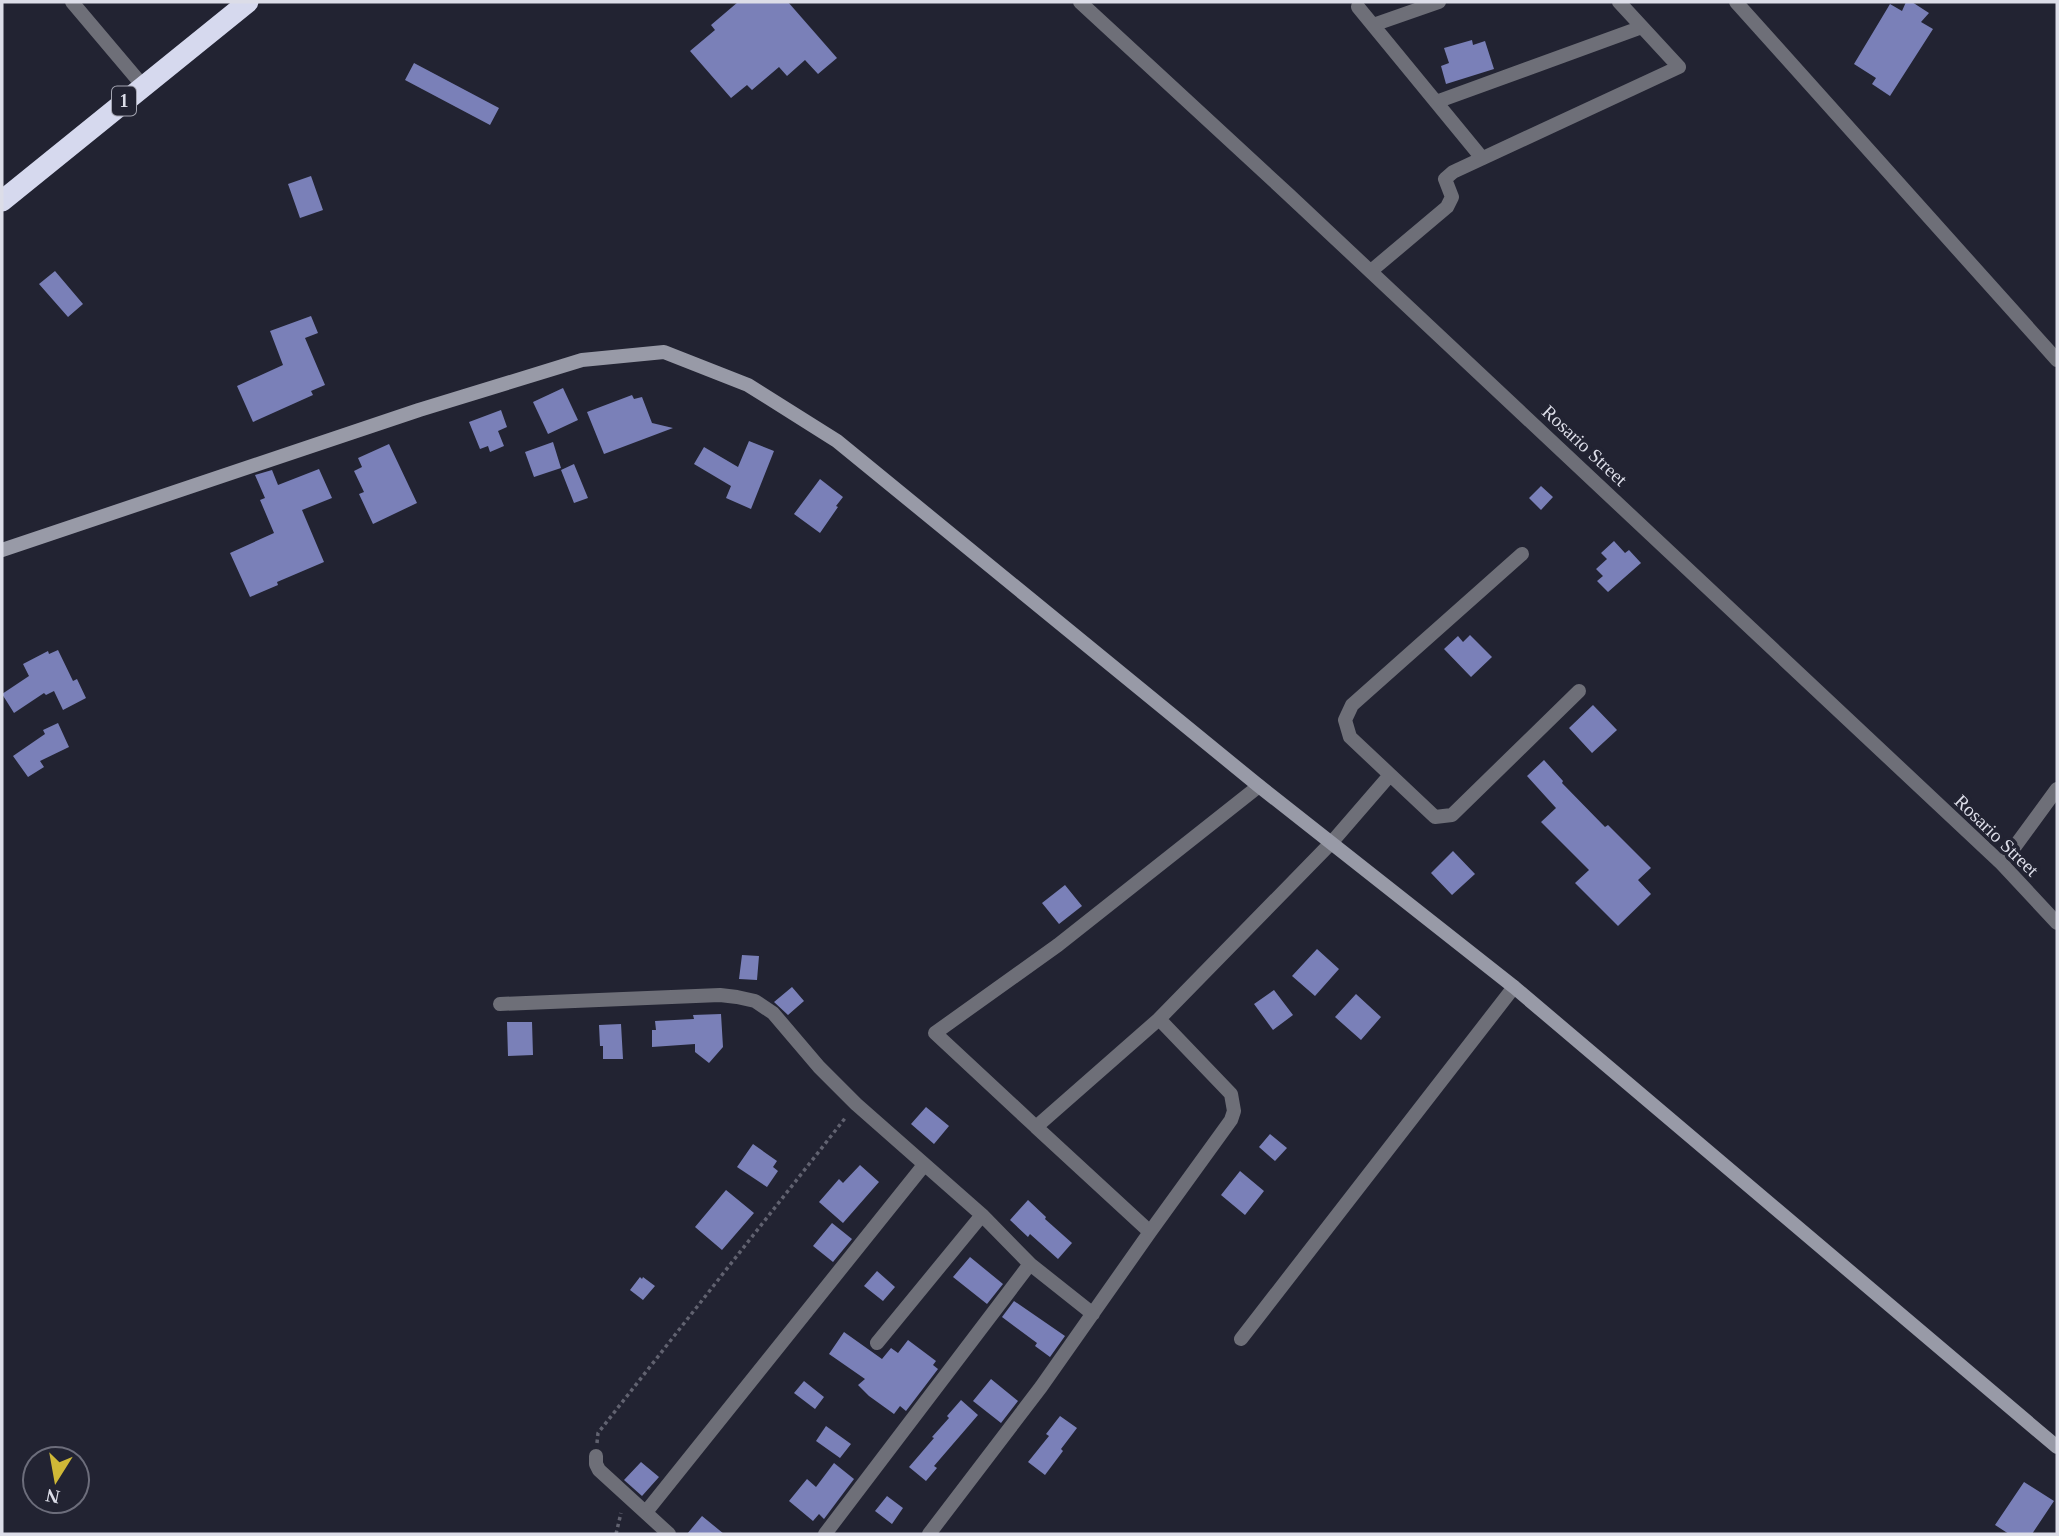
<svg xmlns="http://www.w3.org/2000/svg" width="2059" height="1536" font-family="Georgia,serif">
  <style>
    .building { fill: #7a80b8 }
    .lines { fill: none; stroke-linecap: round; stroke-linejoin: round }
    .path { stroke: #616270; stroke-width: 3.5; stroke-dasharray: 3.5 3.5; stroke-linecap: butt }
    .street { stroke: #6e6f78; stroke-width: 14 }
    .secondary { stroke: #989aa7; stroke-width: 14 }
    .highway { stroke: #d6d9ee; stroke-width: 21 }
    .labels { text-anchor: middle; stroke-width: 7; stroke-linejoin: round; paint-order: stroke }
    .shield { fill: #222332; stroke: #a4a5b1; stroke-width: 2 }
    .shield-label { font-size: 18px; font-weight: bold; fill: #dcdde8 }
    .street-label { font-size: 19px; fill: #dcdde8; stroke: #222332 }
  </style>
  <rect width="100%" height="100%" fill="#222332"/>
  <path class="building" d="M738 2H788L837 58 818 74 805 60 787 76 779 67 752 90 747 85 731 98 690 51 715 30 711 25Z
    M1906 2H1912L1929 13 1921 22 1933 29 1890 96 1872 84 1876 78 1854 64 1890 4 1902 11Z
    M1472 40 1473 45 1485 41 1494 69 1446 84 1441 66 1449 63 1444 48Z
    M414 63 499 108 490 125 405 80Z
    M311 176 323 210 300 218 288 184Z
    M55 271 83 304 68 317 39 284Z
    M311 316 318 333 305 338 325 385 311 391 313 395 253 422 237 386 283 365 270 331Z
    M563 388 578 420 548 434 533 402Z
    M632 395 634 399 642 397 652 423 673 428 604 454 587 412Z
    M501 410 507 427 498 431 504 446 490 452 488 446 480 449 469 422Z
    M749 441 774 451 751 509 726 498 731 486 694 464 704 447 738 467Z
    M553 442 561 468 534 477 525 452Z
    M389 444 417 503 373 524 359 494 364 492 354 471 362 467 358 458Z
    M574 464 588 498 574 503 561 470Z
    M319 469 332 498 302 510 324 562 277 582 278 585 250 597 230 553 274 533 260 500 265 498 255 475 272 470 278 485Z
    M820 479 843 497 836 506 838 507 820 533 794 514Z
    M1541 486 1553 497 1541 510 1529 498Z
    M1614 541 1625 553 1629 550 1641 563 1608 592 1597 581 1603 576 1596 569 1607 559 1601 553Z
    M1470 635 1492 657 1471 677 1444 649 1458 636 1463 642Z
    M58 650 73 681 77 679 86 698 63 710 54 691 46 695 44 693 14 713 2 694 29 676 23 664 48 651 49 654Z
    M1593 705 1617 730 1592 753 1569 728Z
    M58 723 69 747 40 761 44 767 28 777 13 756 45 734 43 730Z
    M1544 760 1563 781 1562 783 1605 827 1608 825 1651 868 1638 880 1651 894 1618 926 1575 883 1589 870 1541 822 1556 808 1527 776Z
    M1453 851 1475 874 1452 895 1431 873Z
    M1065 885 1082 906 1059 924 1042 903Z
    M1317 949 1339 969 1315 996 1292 976Z
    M742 955 759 956 757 980 739 979Z
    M792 987 804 1001 788 1015 774 1002Z
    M1274 990 1293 1015 1273 1030 1254 1004Z
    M1356 994 1381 1017 1361 1040 1335 1017Z
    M721 1014 723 1047 709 1063 695 1052V1044L652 1047V1030H656L655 1021 694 1019 693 1015Z
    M507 1022H532L533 1055 508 1056Z
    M621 1024 623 1059H603V1046H600L599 1025Z
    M926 1107 949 1126 934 1144 911 1124Z
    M1270 1134 1287 1148 1275 1161 1259 1147Z
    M753 1144 777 1161 773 1167 778 1171 767 1187 737 1167Z
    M860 1165 879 1182 843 1223 819 1202 839 1179 843 1183Z
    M1240 1171 1264 1191 1245 1215 1221 1195Z
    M726 1190 754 1213 722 1250 695 1227Z
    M1028 1200 1046 1217 1045 1219 1072 1243 1058 1259 1030 1234 1028 1237 1010 1220Z
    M832 1223 852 1239 833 1262 813 1246Z
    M970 1257 1003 1284 987 1304 953 1277Z
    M877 1271 895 1287 883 1301 864 1286Z
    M640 1277 642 1279 643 1277 655 1286 643 1300 630 1290Z
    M1014 1301 1065 1336 1050 1357 1035 1346 1037 1343 1002 1317Z
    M844 1332 882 1359 891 1348 898 1353 908 1340 936 1361 933 1365 938 1369 906 1411 900 1406 894 1414 869 1396 858 1385 865 1379 829 1354Z
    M991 1379 1018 1401 1001 1423 973 1401Z
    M804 1381 824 1397 815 1409 794 1393Z
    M961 1400 978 1415 934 1466 937 1468 926 1481 909 1467 934 1438 932 1437 949 1418 947 1416Z
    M1060 1416 1077 1428 1061 1449 1063 1451 1045 1475 1028 1462 1049 1436 1046 1434Z
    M826 1426 851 1444 840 1458 816 1441Z
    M641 1462 659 1477 642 1496 624 1480Z
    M834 1463 854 1479 824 1519 819 1514 813 1521 789 1501 807 1479 816 1487Z
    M2024 1482 2054 1501 2032 1534H2009L1995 1525Z
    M887 1496 903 1508 892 1524 875 1511Z
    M702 1516 724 1534H687Z"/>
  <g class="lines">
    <path class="path" d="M597 1443 598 1433 846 1117
      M616 1534 621 1513"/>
    <path class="street" d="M72 2 143 86
      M1080 2 1289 195 2002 864 2057 923
      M1736 2 2057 360
      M1358 7 1482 158
      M1373 25 1439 2
      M1436 102 1642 27
      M1371 271 1447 207 1452 197 1445 179 1453 172 1679 67 1619 2
      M1522 554 1352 705 1345 720 1350 737 1435 817 1452 815 1579 691
      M2002 864 2057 789
      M500 1004 720 995 737 997 755 1001 773 1013 819 1067 856 1104 982 1215 1030 1264 1093 1314
      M1036 1127 935 1033 1058 945 1259 786
      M1150 1232 1036 1127 1159 1019
      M1241 1339 1514 987
      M877 1343 982 1215
      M596 1456V1464L599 1470 669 1534
      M646 1512 924 1165
      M825 1534 1030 1264
      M929 1534 1041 1387 1150 1232 1231 1120 1234 1111 1231 1094 1159 1019 1332 842 1390 775"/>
    <path class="secondary" d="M2 550 419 410 582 360 664 352 748 385 837 441 1259 786 1514 987 2057 1447"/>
    <path class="highway" d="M2 201 248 2"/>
  </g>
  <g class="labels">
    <rect class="shield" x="112" y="86.5" width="24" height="29" rx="5"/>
    <g class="shield-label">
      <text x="124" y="107">1</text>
    </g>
    <g class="street-label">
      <text transform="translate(1585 445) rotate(43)" y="7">Rosario Street</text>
      <text transform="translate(1997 835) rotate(44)" y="7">Rosario Street</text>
    </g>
  </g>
  <rect width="2059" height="1536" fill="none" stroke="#dcdde8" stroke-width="7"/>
  <g transform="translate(56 1480) rotate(191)"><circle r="33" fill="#222332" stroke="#6c6d7b" stroke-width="2"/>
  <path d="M0-5L12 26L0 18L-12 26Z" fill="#cfb837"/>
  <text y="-10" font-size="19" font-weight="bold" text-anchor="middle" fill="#dcdde8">N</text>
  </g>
</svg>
